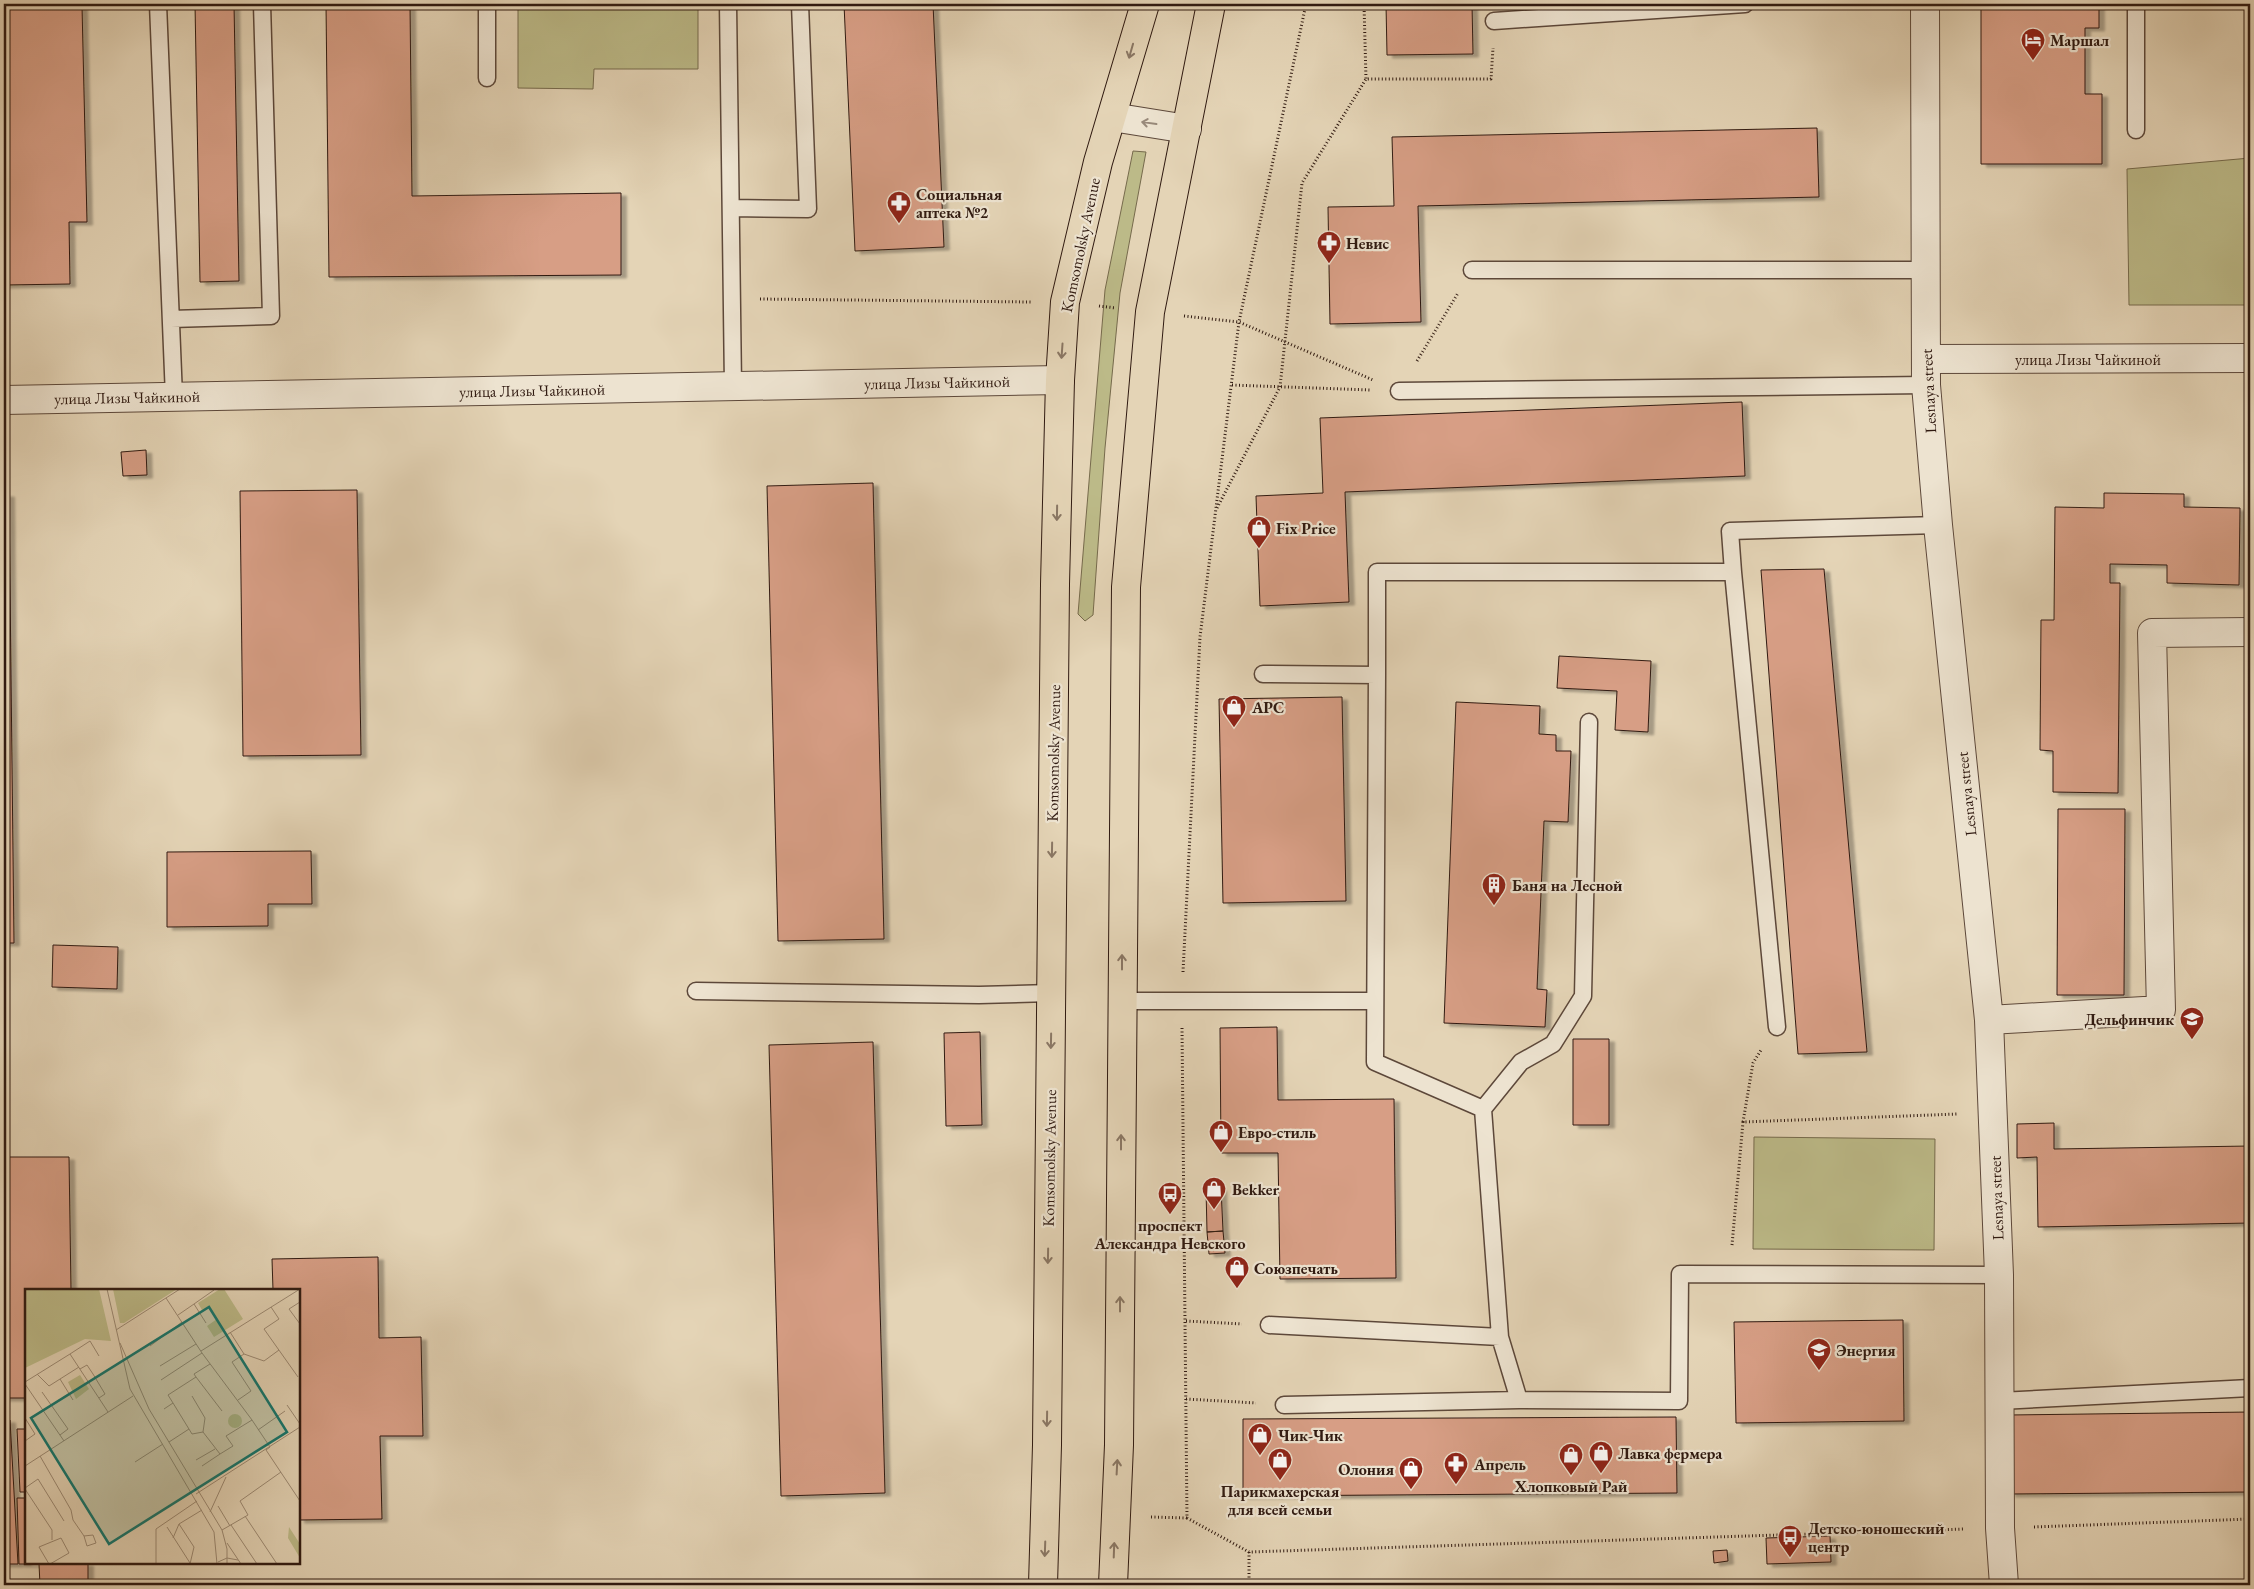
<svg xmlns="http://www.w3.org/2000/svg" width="2254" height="1589" font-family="'EB Garamond',serif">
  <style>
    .green { fill: #bcba88; stroke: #766a4c }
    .building { fill: #d79e85; stroke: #301a11; filter: url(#shadow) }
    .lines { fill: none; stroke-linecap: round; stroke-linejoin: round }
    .service-casing { stroke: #5d483a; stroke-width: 19 }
    .minor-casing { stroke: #5d483a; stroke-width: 30 }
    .primary-casing { stroke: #301a11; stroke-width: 30 }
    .path { stroke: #301a11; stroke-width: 3; stroke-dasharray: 1 2.5; stroke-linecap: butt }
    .service { stroke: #ede3d0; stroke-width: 16 }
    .minor { stroke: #ede3d0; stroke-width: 28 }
    .primary { stroke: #e4d4b6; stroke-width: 28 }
    .oneway { stroke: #8a7764 }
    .oneway2 { stroke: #98897a }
    .labels { text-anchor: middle; stroke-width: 4.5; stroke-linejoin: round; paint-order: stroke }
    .poi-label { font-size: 16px; font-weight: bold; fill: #301a11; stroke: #ede3d0; text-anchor: start }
    .street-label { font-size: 16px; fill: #301a11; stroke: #ede3d0 }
    .inset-road { fill: none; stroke: #9c8a74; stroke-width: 1 }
    .view { fill: #0f766e; fill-opacity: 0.15; stroke: #0f766e; stroke-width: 2.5 }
    .inset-edge { fill: none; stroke: #301a11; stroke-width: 2.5 }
  </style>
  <defs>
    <filter id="shadow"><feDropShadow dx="5.5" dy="3" stdDeviation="1" flood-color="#0004"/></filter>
  </defs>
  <rect width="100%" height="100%" fill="#e4d4b6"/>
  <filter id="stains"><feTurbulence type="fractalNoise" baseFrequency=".004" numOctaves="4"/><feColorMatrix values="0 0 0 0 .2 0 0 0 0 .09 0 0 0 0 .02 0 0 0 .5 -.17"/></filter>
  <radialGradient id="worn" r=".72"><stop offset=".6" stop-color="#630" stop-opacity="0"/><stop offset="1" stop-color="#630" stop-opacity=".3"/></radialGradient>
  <path class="green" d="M518 4H698V69H594L593 89 518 88Z
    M1133 151 1146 152 1120 293 1105 448 1093 615 1085 621 1078 614 1105 290Z
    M2250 158V305H2129L2127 169Z
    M1754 1137 1935 1139 1934 1250 1753 1249Z"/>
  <path class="building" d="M4 4 82 6 87 222H69L70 284 4 285Z
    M195 4H234L239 281 200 282Z
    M326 4H410L412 196 621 193V275L329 277Z
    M844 4H933L944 247 855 251Z
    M1386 4H1472L1473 54 1387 55Z
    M1981 4H2099V28H2085V94H2102V164H1981Z
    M1817 128 1819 197 1418 206 1421 322 1330 324 1328 207 1394 206 1392 137Z
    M1742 402 1745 476 1345 492 1349 602 1260 606 1256 496 1323 493 1320 418Z
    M146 450 147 475 123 476 121 452Z
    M873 483 884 939 778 941 767 486Z
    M357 490 361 755 243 756 240 491Z
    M2104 493 2184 494V507L2240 508 2239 585 2167 583V565L2110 564V583H2120L2118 793 2053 792V751L2040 750 2041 620H2054L2055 507 2104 508Z
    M4 494H9L14 943H4Z
    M1824 569 1867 1052 1798 1054 1761 570Z
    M1559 656 1651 661 1648 732 1615 730 1617 691 1557 688Z
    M1342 697 1346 901 1223 903 1219 699Z
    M1456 702 1540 706 1539 734 1556 735V751H1571L1568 822 1544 821 1537 989 1547 990 1545 1027 1444 1023Z
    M2058 809H2125L2124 995H2057Z
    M311 851 312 904H268V926L167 927V852Z
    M53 945 118 947 117 989 52 987Z
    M1277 1027 1278 1100 1394 1099 1396 1278 1280 1279 1278 1153H1221L1220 1028Z
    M980 1032 982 1125 946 1126 944 1033Z
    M1573 1039H1609V1125H1573Z
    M873 1042 885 1493 781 1496 769 1045Z
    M2054 1123V1149L2250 1146V1223L2038 1227 2037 1157 2017 1158V1124Z
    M4 1157H69L71 1290H26V1398H4Z
    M1206 1188H1221L1223 1231 1207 1232Z
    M1223 1231 1225 1253 1209 1254 1207 1232Z
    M378 1257 379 1338 421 1337 423 1436H380L382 1519 299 1520V1290H273L272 1259Z
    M1903 1320 1904 1421 1736 1423 1734 1322Z
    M2250 1412V1492L2010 1494 2009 1415Z
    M1676 1417 1677 1493 1243 1496V1419Z
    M4 1420H10L18 1564H4Z
    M17 1429H26V1492H20Z
    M17 1498H26V1563H88V1585H40L39 1564H19Z
    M1830 1536 1831 1562 1767 1564 1766 1538Z
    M1727 1550 1728 1561 1714 1563 1713 1551Z"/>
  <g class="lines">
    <defs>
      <path id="service" d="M158 4 174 397
        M487 4V78
        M728 4 733 386
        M1494 21 1745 4
        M2136 130V4
        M731 208 808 209 800 4
        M1472 270H1924
        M171 319 271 316 262 4
        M1399 391 1926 385
        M1733 572 1777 1027
        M1263 674 1377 675 1375 1062 1483 1109 1500 1337 1519 1400 1679 1401 1680 1274 1999 1275
        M1377 675V572H1733L1730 531 1938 525
        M696 991 979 995 1051 993
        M1122 1001H1375
        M1483 1109 1521 1062 1553 1044 1583 996 1589 722
        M1269 1325 1500 1337
        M2000 1401 2250 1388
        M1284 1405 1519 1400"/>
      <path id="minor" d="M1925 4 1926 385 1938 525 1989 1020 1999 1275 2000 1528 2004 1585
        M1112 117 1187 129
        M1926 359 2250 358
        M4 400 1060 380
        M1989 1020 2161 1010 2152 633 2250 632"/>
      <path id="primary" d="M1043 1585 1047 1445 1055 584 1060 380 1065 302 1098 162 1145 4
        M1113 1585 1119 1445 1126 587 1150 312 1211 4"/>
    </defs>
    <use href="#service" class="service-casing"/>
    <use href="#minor" class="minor-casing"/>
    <use href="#primary" class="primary-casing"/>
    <path class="path" d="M1364 4 1366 79
      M760 299 1031 302
      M1099 306 1116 308
      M1184 316 1239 322 1373 380
      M1417 361 1458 293
      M1232 385 1371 390
      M1217 508 1280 387 1302 183 1366 79H1491L1493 48
      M1183 972 1200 637 1239 322 1306 4
      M1182 1028 1187 1518 1249 1552 1965 1529
      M1743 1122 1753 1063 1761 1050
      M1732 1245 1743 1122 1958 1114
      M1186 1321 1242 1324
      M1186 1399 1256 1403
      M1151 1517 1187 1518
      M2034 1527 2250 1519
      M1249 1552V1585"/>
    <use href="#service" class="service"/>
    <use href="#minor" class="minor"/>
    <use href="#primary" class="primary"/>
  </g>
  <defs><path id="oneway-shaft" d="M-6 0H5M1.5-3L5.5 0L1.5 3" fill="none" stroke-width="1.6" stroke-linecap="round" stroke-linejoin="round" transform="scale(1.25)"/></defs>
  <g class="oneway">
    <use href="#oneway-shaft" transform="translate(1131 51) rotate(106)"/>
    <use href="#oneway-shaft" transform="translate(1062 351) rotate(94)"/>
    <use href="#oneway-shaft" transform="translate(1057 513) rotate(91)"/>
    <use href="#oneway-shaft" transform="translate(1052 850) rotate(91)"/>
    <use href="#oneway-shaft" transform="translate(1122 962) rotate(-90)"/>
    <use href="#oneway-shaft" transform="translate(1051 1041) rotate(91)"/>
    <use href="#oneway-shaft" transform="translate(1121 1142) rotate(-90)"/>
    <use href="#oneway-shaft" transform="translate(1048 1256) rotate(91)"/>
    <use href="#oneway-shaft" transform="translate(1120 1304) rotate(-90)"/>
    <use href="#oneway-shaft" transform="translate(1047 1419) rotate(91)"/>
    <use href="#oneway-shaft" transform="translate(1117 1467) rotate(-87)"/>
    <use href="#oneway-shaft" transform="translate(1045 1549) rotate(92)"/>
    <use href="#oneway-shaft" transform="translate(1114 1550) rotate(-88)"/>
  </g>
  <use class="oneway2" href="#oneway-shaft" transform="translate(1149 123) rotate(-172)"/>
  <defs>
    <symbol id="hotel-pin" viewBox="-11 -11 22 30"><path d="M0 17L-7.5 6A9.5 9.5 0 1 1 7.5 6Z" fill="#8f2418" stroke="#ede3d0"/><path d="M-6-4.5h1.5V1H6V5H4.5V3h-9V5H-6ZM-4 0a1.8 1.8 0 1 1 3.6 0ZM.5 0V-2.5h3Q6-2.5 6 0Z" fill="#fff"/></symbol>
    <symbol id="pharmacy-pin" viewBox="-11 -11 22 30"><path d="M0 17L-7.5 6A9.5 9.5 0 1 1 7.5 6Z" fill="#8f2418" stroke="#ede3d0"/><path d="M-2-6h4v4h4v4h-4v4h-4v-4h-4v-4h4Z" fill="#fff"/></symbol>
    <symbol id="shop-pin" viewBox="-11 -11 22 30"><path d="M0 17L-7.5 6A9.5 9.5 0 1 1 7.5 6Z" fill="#8f2418" stroke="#ede3d0"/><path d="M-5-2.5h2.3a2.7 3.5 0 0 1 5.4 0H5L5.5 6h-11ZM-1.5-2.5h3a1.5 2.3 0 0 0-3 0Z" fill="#fff"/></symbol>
    <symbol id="building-pin" viewBox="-11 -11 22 30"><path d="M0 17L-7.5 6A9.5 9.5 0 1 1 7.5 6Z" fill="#8f2418" stroke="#ede3d0"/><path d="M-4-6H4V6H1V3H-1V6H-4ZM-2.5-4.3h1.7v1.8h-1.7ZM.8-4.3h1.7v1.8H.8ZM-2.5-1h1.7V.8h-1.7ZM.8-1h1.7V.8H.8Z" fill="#fff"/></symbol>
    <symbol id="school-pin" viewBox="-11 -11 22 30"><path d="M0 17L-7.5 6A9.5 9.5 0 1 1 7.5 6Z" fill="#8f2418" stroke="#ede3d0"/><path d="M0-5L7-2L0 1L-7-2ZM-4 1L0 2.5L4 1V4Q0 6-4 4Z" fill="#fff"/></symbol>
    <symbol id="bus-pin" viewBox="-11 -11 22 30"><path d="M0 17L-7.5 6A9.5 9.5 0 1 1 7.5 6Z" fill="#8f2418" stroke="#ede3d0"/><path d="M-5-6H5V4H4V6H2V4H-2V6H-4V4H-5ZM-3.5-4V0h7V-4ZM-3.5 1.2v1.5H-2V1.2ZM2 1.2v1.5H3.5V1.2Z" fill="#fff"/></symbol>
    <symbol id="university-pin" viewBox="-11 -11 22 30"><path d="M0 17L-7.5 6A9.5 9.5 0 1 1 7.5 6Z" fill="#8f2418" stroke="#ede3d0"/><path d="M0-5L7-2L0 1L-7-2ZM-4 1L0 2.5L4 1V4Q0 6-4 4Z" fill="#fff"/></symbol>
  </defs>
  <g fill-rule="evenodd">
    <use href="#hotel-pin" x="2019" y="26" width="28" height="38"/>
    <use href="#pharmacy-pin" x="885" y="189" width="28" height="38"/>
    <use href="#pharmacy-pin" x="1315" y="229" width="28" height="38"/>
    <use href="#shop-pin" x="1245" y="514" width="28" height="38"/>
    <use href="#shop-pin" x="1220" y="693" width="28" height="38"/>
    <use href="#building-pin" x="1480" y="871" width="28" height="38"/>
    <use href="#school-pin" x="2178" y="1005" width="28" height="38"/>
    <use href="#shop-pin" x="1207" y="1118" width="28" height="38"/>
    <use href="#shop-pin" x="1200" y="1175" width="28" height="38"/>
    <use href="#bus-pin" x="1156" y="1180" width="28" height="38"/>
    <use href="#shop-pin" x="1223" y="1254" width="28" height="38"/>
    <use href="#university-pin" x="1805" y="1336" width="28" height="38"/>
    <use href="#shop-pin" x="1246" y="1421" width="28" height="38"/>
    <use href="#shop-pin" x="1587" y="1439" width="28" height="38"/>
    <use href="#shop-pin" x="1557" y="1441" width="28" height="38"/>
    <use href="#shop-pin" x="1266" y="1446" width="28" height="38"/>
    <use href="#pharmacy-pin" x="1442" y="1450" width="28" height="38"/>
    <use href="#shop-pin" x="1397" y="1455" width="28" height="38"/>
    <use href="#bus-pin" x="1776" y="1523" width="28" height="38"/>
  </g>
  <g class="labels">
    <g class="poi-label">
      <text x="2050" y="46">Маршал</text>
      <text x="916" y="200">Социальная<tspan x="916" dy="18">аптека №2</tspan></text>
      <text x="1346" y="249">Невис</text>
      <text x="1276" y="534">Fix Price</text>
      <text x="1252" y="713">АРС</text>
      <text x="1512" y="891">Баня на Лесной</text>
      <text x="2174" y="1025" text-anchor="end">Дельфинчик</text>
      <text x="1238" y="1138">Евро-стиль</text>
      <text x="1232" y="1195">Bekker</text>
      <text x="1170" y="1231" text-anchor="middle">проспект<tspan x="1170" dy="18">Александра Невского</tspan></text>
      <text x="1254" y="1274">Союзпечать</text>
      <text x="1836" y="1356">Энергия</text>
      <text x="1278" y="1441">Чик-Чик</text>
      <text x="1618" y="1459">Лавка фермера</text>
      <text x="1474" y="1470">Апрель</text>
      <text x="1394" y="1475" text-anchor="end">Олония</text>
      <text x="1571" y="1492" text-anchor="middle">Хлопковый Рай</text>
      <text x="1280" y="1497" text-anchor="middle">Парикмахерская<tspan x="1280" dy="18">для всей семьи</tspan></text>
      <text x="1808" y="1534">Детско-юношеский<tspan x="1808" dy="18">центр</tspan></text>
    </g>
    <g class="street-label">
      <text transform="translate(1080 245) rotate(-78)" y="6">Komsomolsky Avenue</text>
      <text x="2088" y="365">улица Лизы Чайкиной</text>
      <text transform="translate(937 382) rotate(-1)" y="6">улица Лизы Чайкиной</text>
      <text transform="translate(532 390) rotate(-1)" y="6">улица Лизы Чайкиной</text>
      <text transform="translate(1928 391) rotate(-93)" y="6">Lesnaya street</text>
      <text transform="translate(127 397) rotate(-1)" y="6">улица Лизы Чайкиной</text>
      <text transform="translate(1053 753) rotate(-89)" y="6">Komsomolsky Avenue</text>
      <text transform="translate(1966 794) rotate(-96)" y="6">Lesnaya street</text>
      <text transform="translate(1049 1158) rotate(-89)" y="6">Komsomolsky Avenue</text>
      <text transform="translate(1996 1198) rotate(-92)" y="6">Lesnaya street</text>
    </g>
  </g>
  <g transform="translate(25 1289)">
    <rect width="275" height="275" fill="#e4d4b6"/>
    <path d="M0 0H74L86 52 60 50 0 79ZM88 0H152L99 34H95ZM195 0H199L218 30 189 48 182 37 192 30 184 18 177 21 173 14ZM55 86 64 100 51 110 43 93ZM203 132a7 7 0 1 1 14 0a7 7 0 1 1-14 0ZM264 238 275 255V269L263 249Z" fill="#bcba88"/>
    <path class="inset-road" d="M82 0 105 100 189 243 192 275M141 9 177 64 227 131 245 158 241 161 275 212M275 13 264 20 275 35M169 15 189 1M246 18 254 30 239 40 273 88M153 26 169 15 181 34M91 41 155 0M205 43 219 65 207 73 226 102 213 111M95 54 124 120 197 241 202 260V275M125 57 157 33M176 62 275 0M219 65 239 72 254 61M74 67 65 52 45 65 83 123M135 77 171 55M55 80 62 76 68 85 80 105 74 109M12 85 24 97 54 78M171 88 197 122M35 90 48 111M136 91 177 64M0 93 45 65M0 95 39 152M17 103 43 140 35 146M167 107 180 129 178 143M148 114 143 106 171 88 169 85 185 75M262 116 275 135M139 120 148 114 167 145 178 143 195 165 208 157 201 147 227 131M0 129 10 145 0 152M233 141 260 122M144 153 164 140M15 167 46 221 48 231 59 247 68 246 71 254 62 257 59 247M171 171 190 160M110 173 138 155M0 177 108 107M177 177 195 165M0 199 13 190 39 232M0 200 27 241V251M171 205 275 138M193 217 205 237M185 223 201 188M220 227 252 275M154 235 169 258 165 275M206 236 232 275M142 238 165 274M197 241 223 226 215 212 256 183M148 249 154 235 177 221M202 254 216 275M193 273 202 269 213 271M24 275 14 258 36 249 44 264 25 275M131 275V240L172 212"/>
    <path class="view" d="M184 18 262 143 84 255 6 129Z"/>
    <rect width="275" height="275" class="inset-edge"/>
  </g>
  <rect width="2254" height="1589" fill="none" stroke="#e4d4b6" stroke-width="20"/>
  <rect x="5" y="5" width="2244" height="1579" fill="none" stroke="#301a11" stroke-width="2.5"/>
  <rect x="10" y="10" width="2234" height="1569" fill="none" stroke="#301a11"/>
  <rect width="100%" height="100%" filter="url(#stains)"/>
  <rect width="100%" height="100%" fill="url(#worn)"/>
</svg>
